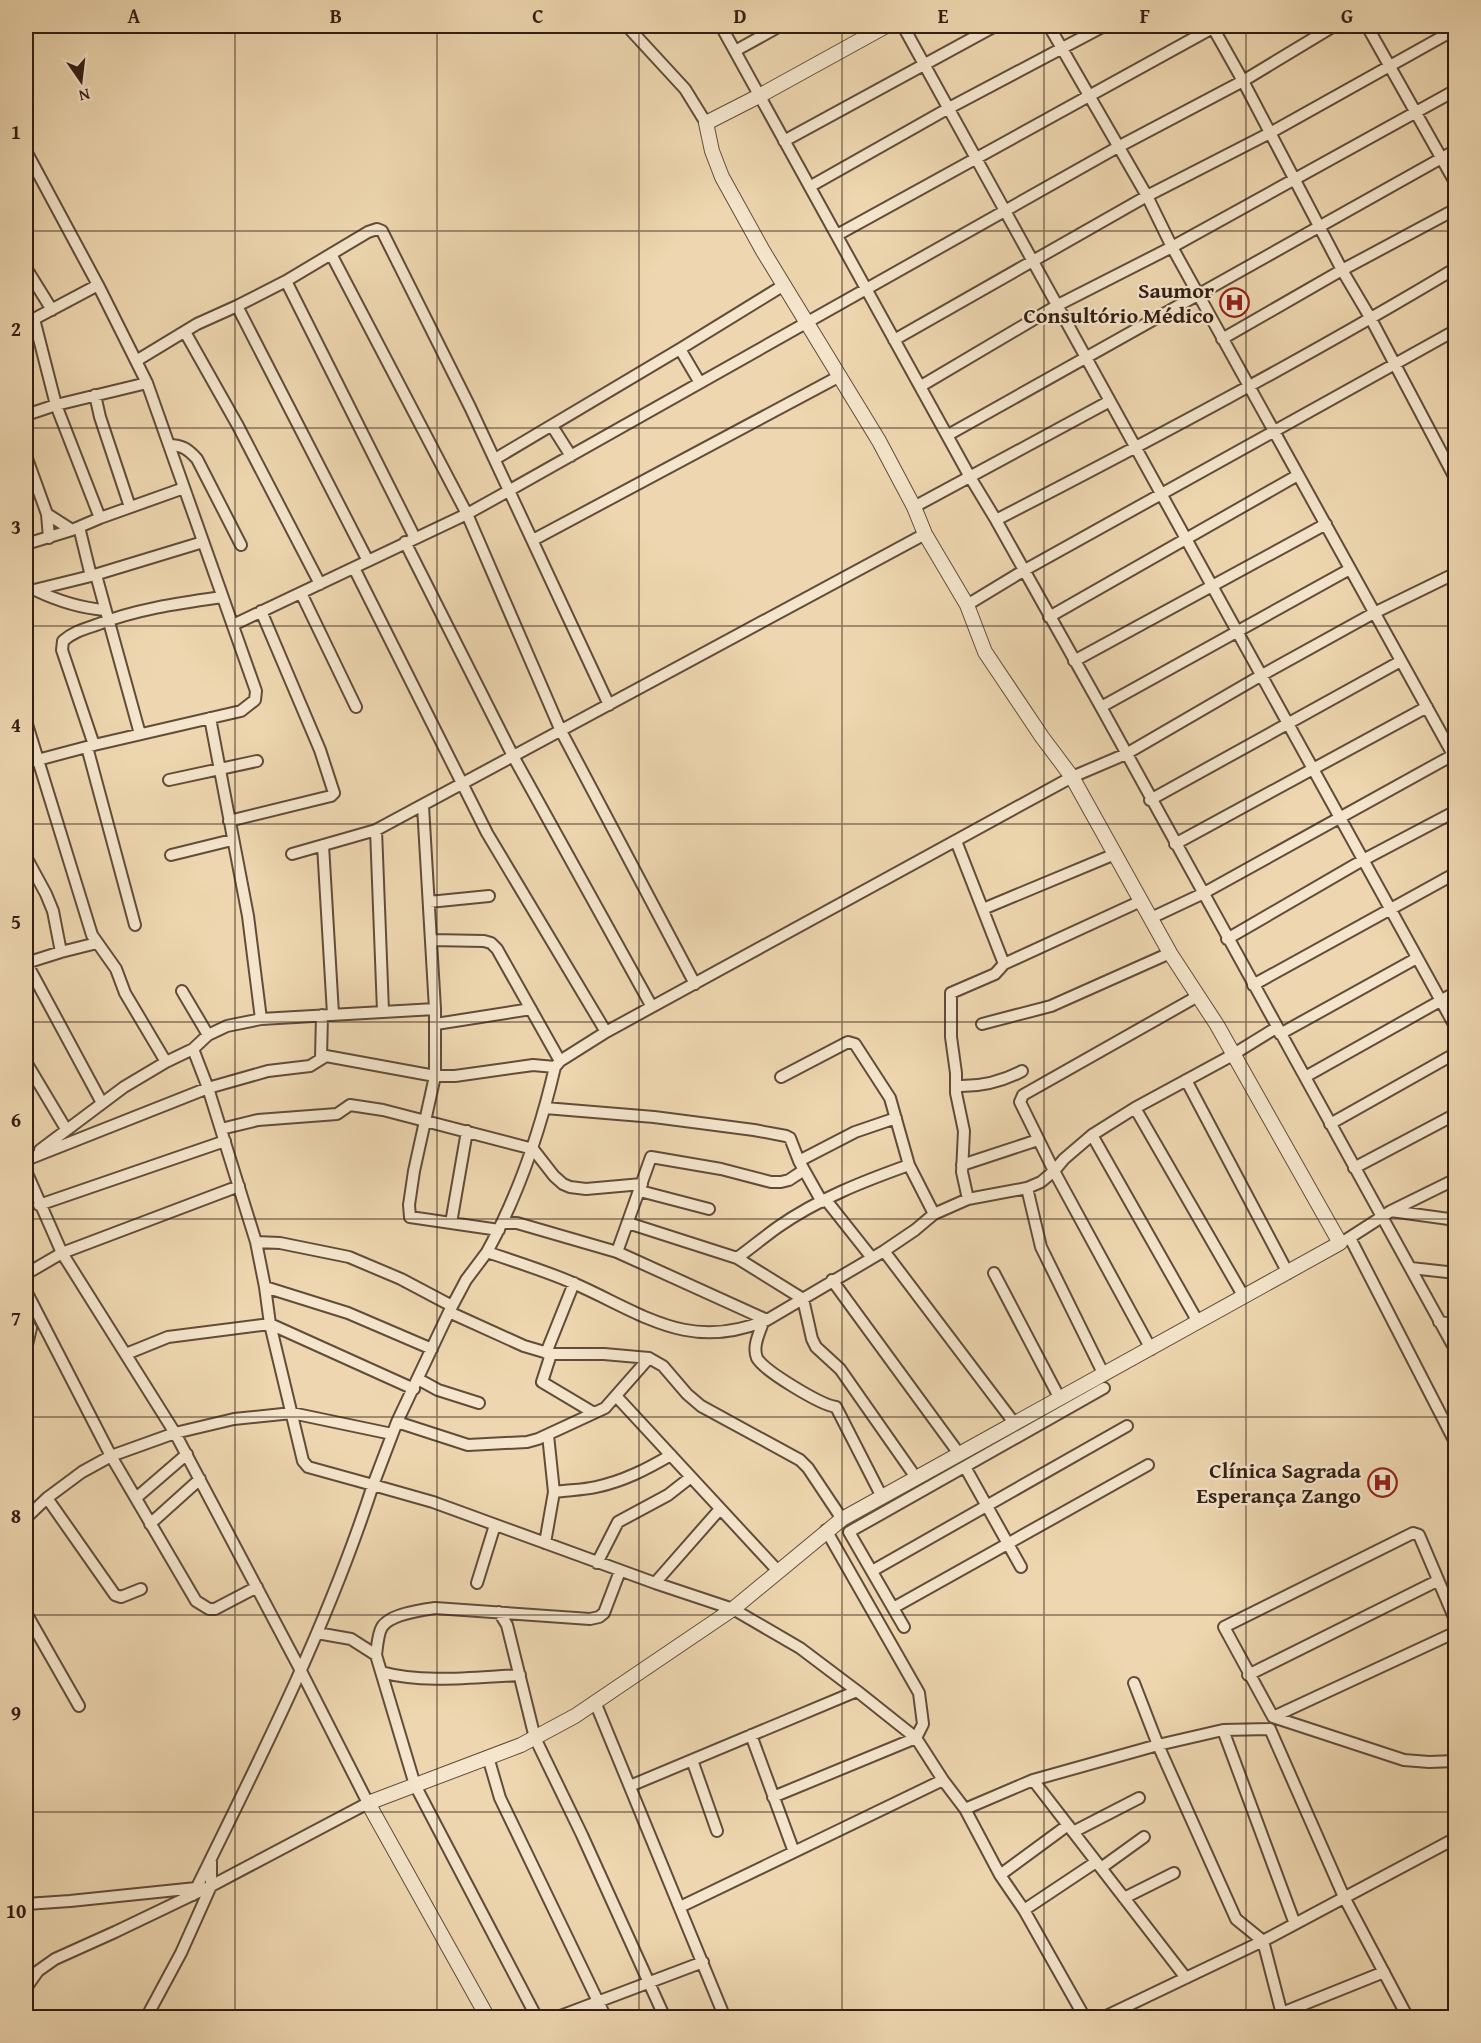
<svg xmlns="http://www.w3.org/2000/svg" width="1481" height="2043" font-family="'Gentium Book Plus',serif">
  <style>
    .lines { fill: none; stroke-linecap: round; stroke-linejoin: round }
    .minor-casing { stroke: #614c3a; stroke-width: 14 }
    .tertiary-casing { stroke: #614c3a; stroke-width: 16 }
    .minor { stroke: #f4e5cc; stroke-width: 10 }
    .tertiary { stroke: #f4e5cc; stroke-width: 14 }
    .grid { fill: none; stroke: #321e13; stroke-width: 1.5; stroke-opacity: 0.55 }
    .labels { text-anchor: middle; stroke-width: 4.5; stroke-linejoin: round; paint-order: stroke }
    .poi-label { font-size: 22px; font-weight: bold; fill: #321e13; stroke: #f4e5cc; text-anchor: end }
    .neatline { fill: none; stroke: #321e13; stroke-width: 2 }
    .grid-label { font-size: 20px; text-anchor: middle; font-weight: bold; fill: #321e13 }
  </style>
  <rect width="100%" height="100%" fill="#eed7b0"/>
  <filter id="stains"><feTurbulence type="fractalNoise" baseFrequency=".00333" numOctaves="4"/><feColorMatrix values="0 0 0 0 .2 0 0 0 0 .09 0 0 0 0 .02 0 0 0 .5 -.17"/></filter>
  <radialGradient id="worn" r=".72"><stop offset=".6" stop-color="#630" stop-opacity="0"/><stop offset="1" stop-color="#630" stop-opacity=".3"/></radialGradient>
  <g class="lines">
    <defs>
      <path id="minor" d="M627 26 685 89 706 123
        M721 26 970 477 996 520 1101 707 1456 1351
        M903 26 1456 1028
        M1049 26 1147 196 1172 247 1456 760
        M1212 26 1243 81 1342 270 1371 319 1456 480
        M1367 26 1456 184
        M735 51 780 26
        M784 141 995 26
        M26 151 98 285 147 383 256 691 255 700 241 711 94 745 26 763
        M811 186 949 108 1104 26
        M837 235 1216 26
        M331 254 467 514 561 731 695 984
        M26 268 52 310
        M286 281 415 538
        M237 306 368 561
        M26 317 34 319 98 285
        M34 319 56 405 100 518 72 530 47 514
        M185 332 238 426 320 584
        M1222 339 1342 270 1456 209
        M894 340 1147 196 1270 133 1456 29
        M680 349 700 383
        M136 361 197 324 237 306 286 281 368 232 377 229 382 231 470 407 609 705
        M921 386 1058 305 1172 247 1456 90
        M95 395 100 417 130 507
        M26 415 56 405 147 383
        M552 426 571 456
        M948 435 1456 150
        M169 445C182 445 188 449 197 459L241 545
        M26 456 47 514 49 538
        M495 459 680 349 784 285
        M914 507 1110 401
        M100 518 184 488
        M996 520C1151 440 1306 358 1456 268
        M79 527 91 576
        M533 540 838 377
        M405 542 513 756 652 1007
        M26 544 72 530
        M354 568 487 833 606 1032
        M96 575 140 734
        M35 590C58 601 79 608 105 610
        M26 592 91 576 203 542
        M301 593 356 707
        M967 605 1023 571 1456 330
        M1049 617 1298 475
        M233 625 467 514 510 490 1118 147 1243 81 1334 26
        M1074 661 1326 524
        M1101 707 1350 569
        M210 718 248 916 261 1019
        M26 721 92 935 116 969 125 993 166 1062
        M94 745 62 650 63 641C73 632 84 629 96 625 136 609 180 603 222 597
        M87 747 135 925
        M169 780 257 761
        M1150 800 1401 661
        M423 806 435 1009V1076L414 1171 409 1205 410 1217 499 1230
        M229 821 331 796 334 793 320 750 261 611
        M376 830 383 1011
        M956 841 1004 964
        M1175 844 1427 707
        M323 845 333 1014
        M292 854 376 830 925 534
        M171 855 232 840
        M26 857 46 894 53 911 61 952 26 963
        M429 902 489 896
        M983 909 1115 854
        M1151 918 1202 894 1453 755
        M1227 939 1363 860 1456 811
        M432 940 484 941 491 943 497 949 560 1061
        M61 952 97 943
        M26 962 102 1103
        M1253 985 1456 873
        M182 991 208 1035
        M436 1024 531 1009
        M982 1024 1051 1006 1170 953
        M1280 1034 1417 958
        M321 1058 322 1015
        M26 1062 66 1129
        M781 1077 848 1042 855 1044 890 1098 909 1165 934 1214
        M1305 1077 1456 992
        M1186 1080 1288 1273
        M956 1086C980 1087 1001 1082 1022 1071
        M545 1108 654 1117 754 1130 786 1136 790 1138 799 1161 822 1202
        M1135 1108 1244 1297
        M1330 1124 1456 1053
        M221 1129 258 1120 337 1114 350 1105 383 1110 533 1149 554 1176 563 1184 570 1187 586 1189 642 1184
        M1092 1135 1198 1322
        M40 1150 124 1087 166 1062 193 1049 208 1035 227 1026 261 1019 435 1009
        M31 1158 208 1088 268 1071 310 1066 326 1056 435 1076H455L533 1065 555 1067 560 1061 606 1032 1072 777 1126 754 1262 675 1374 613 1456 573
        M799 1161 855 1132 896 1118
        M962 1165 1038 1140
        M1354 1168 1456 1114
        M26 1171 62 1253 175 1433 301 1671 368 1803 211 1886 115 1932 55 1959 38 1971 26 1988
        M1027 1188 1041 1247 1104 1375
        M640 1191 709 1209
        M968 1199 962 1172 964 1131 956 1093V1073L951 1037V993L995 974 1004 964 1141 901
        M826 1200 872 1258
        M39 1205 225 1141
        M1391 1211 1456 1220
        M451 1223 467 1131
        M503 1223H517L617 1252 767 1320
        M628 1223 737 1258 803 1299 812 1339 816 1347 840 1369 917 1479
        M1350 1238 1456 1444
        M1346 1240 1391 1211 1456 1179
        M256 1242 280 1243 349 1257 401 1279 452 1306
        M884 1251 1015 1424
        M487 1252C519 1194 540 1131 555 1067
        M617 1252 651 1157 721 1169 771 1182H781L789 1180 804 1170
        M737 1258C751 1248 764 1237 778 1227 818 1199 864 1181 909 1165
        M1411 1268 1456 1273
        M994 1273 1060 1399
        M26 1274 62 1253 239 1186
        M832 1280 960 1455
        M265 1287 348 1313 432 1349
        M26 1291 111 1456 196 1601 209 1609H215L257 1587
        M449 1312 524 1346 551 1354H604L649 1358 663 1366 687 1394 701 1406 800 1460 808 1468 842 1519
        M763 1322C760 1332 752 1346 757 1358 764 1371 821 1405 836 1407L882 1497
        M1439 1322 1456 1324
        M26 1349 31 1328
        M1151 1349 1054 1171 1020 1102 1023 1095 1198 996
        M546 1353 574 1283
        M126 1354 168 1337 270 1324 414 1389
        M551 1354 542 1382 594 1413
        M418 1379 438 1390 479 1403
        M616 1396 778 1571
        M397 1422 468 1445 527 1442 538 1439 605 1408 649 1358
        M965 1467 1021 1567
        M554 1492C568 1490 583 1490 596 1487 624 1481 647 1469 671 1455
        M47 1498 115 1595 121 1597 141 1589
        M136 1498 187 1454
        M26 1518 47 1498 82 1472 111 1456 175 1433 234 1419 292 1413 392 1434
        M150 1524 200 1479
        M545 1543 554 1492 548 1435
        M597 1563 618 1522 668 1495 691 1477
        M872 1571 1127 1426
        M477 1583 495 1525
        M655 1583 720 1509
        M893 1608 1148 1465
        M499 1612 507 1625 535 1738 582 1835 665 2018
        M26 1613 79 1706
        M1456 1622 1419 1535 1413 1533 1224 1627 1273 1717 1404 1760 1429 1762 1456 1761
        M904 1627 849 1532 1104 1388
        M317 1633 351 1639 376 1655
        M381 1672C425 1684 475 1677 520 1675
        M1248 1675 1437 1581
        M1134 1683 1158 1745 1236 1919 1263 1941 1283 2018
        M595 1702 725 2018
        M1273 1717 1456 1632
        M1223 1730 1270 1729 1344 1897 1408 2018
        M751 1735 794 1852
        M488 1757 500 1798 606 2018
        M692 1760 717 1831
        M1033 1780 1186 1978
        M630 1786 857 1691
        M773 1797 916 1738 923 1724 919 1693 826 1530
        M965 1809 1033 1780 1158 1745 1223 1730 1295 1924
        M1073 1832 1139 1798
        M1101 1868 1144 1837
        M1000 1875 1068 1825
        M193 1895C259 1761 327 1627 373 1485L308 1467 303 1461 270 1324 265 1287 256 1242 208 1088 193 1049
        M1124 1898 1174 1873
        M26 1904 70 1901 196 1888
        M680 1907 943 1780
        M1024 1910 1096 1862
        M1282 2013 1384 1972
        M146 2018 181 1953 211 1886V1861
        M537 2018 415 1785 376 1655C377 1647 378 1633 382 1627 390 1614 421 1610 435 1608L590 1619 599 1617 604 1613 620 1571
        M555 2018 703 1962
        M1085 2018 1024 1910 1000 1875 965 1809 943 1780 916 1738 857 1691 800 1648 733 1609 655 1583 433 1502 373 1485 397 1422 449 1312 466 1280 487 1252C516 1262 546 1271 573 1283 642 1313 688 1353 767 1320L884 1251 915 1230 934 1214 968 1199 1027 1188 1041 1182 1054 1171 1064 1159 1092 1135 1135 1108 1229 1057 1276 1028
        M1102 2018 1263 1941 1456 1838"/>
      <path id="tertiary" d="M488 2018 368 1803 521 1745 575 1716 733 1609 842 1519 1340 1243 1217 1025 1170 953 1072 777 1042 737 985 652 967 605 925 534 914 507 879 441 763 251 722 177 712 151 706 123 759 96 886 26"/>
    </defs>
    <use href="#minor" class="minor-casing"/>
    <use href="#tertiary" class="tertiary-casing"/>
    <use href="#minor" class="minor"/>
    <use href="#tertiary" class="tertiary"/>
  </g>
  <path class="grid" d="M235 26V2018M437 26V2018M639 26V2018M842 26V2018M1044 26V2018M1246 26V2018M26 231H1456M26 428H1456M26 626H1456M26 824H1456M26 1022H1456M26 1219H1456M26 1417H1456M26 1615H1456M26 1812H1456"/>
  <defs>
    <symbol id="hospital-ring" viewBox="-11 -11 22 22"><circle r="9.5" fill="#f4e5cc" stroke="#8f2418" stroke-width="1.5"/><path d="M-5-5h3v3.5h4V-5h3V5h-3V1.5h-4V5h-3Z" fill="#8f2418"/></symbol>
  </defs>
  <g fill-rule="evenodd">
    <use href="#hospital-ring" x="1218" y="286" width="33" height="33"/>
    <use href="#hospital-ring" x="1366" y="1466" width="33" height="33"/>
  </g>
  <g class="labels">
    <g class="poi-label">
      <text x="1214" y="298">Saumor<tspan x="1214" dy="25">Consultório Médico</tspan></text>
      <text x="1361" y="1478">Clínica Sagrada<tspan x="1361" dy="25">Esperança Zango</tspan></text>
    </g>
  </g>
  <rect width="1481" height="2043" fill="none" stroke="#eed7b0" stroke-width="66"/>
  <g transform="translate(81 81) rotate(166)" stroke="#f4e5cc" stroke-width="4.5" paint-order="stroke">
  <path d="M0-4.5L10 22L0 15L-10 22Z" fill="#321e13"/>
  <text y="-9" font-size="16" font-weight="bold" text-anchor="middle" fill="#321e13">N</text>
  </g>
  <rect x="33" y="33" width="1415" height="1977" class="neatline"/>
  <g class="grid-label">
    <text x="134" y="23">A</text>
    <text x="336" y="23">B</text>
    <text x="538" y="23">C</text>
    <text x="740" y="23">D</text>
    <text x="943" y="23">E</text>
    <text x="1145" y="23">F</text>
    <text x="1347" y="23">G</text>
    <text x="16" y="139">1</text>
    <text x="16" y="336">2</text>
    <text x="16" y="534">3</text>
    <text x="16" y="732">4</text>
    <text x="16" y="929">5</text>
    <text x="16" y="1127">6</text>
    <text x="16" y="1325">7</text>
    <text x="16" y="1523">8</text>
    <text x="16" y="1720">9</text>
    <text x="16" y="1918">10</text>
  </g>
  <rect width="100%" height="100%" filter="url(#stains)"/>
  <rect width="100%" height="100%" fill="url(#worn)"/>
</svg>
